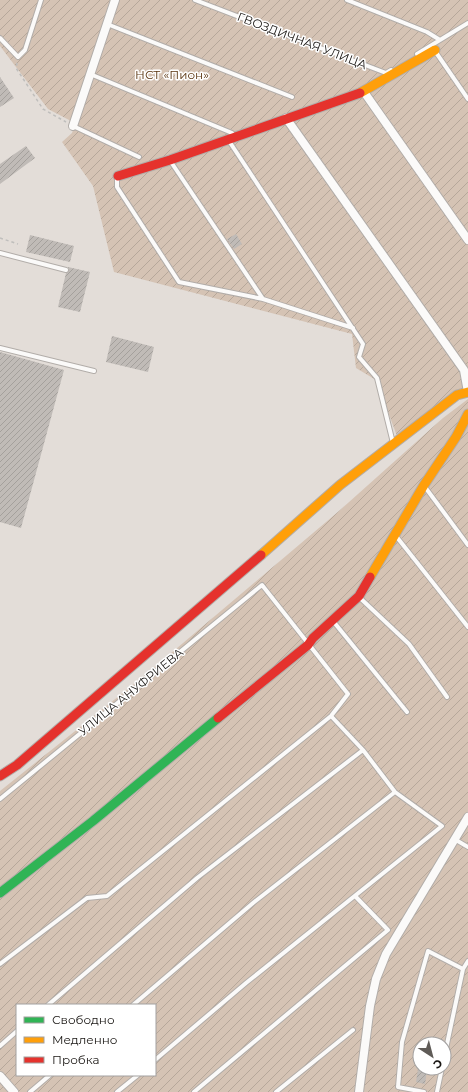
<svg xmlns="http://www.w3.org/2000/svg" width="468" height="1092" font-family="Montserrat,sans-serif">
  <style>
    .garden { fill: url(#garden-furrows); fill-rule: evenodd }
    .building { fill: url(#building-hatch) }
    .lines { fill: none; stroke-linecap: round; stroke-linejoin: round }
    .lane-casing { stroke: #b2ada9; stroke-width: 6 }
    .street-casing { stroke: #b2ada9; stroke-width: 10 }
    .fast-casing { stroke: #b2ada9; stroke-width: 11 }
    .slow-casing { stroke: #b2ada9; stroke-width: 11 }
    .jam-casing { stroke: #b2ada9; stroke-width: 11 }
    .path { stroke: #bfbebc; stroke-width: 1.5; stroke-dasharray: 3 3; stroke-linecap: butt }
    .lane { stroke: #fbfaf9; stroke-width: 4 }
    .street { stroke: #fbfaf9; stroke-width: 8 }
    .fast { stroke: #30b455; stroke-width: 9 }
    .slow { stroke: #ff9f0a; stroke-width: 9 }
    .jam { stroke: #e5322d; stroke-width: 9 }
    .labels { text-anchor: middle; stroke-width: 3; stroke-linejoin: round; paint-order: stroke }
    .street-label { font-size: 12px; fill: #181512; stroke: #fff }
    .park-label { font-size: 12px; fill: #58320d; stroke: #fff }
  </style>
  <defs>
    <pattern id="garden-furrows" width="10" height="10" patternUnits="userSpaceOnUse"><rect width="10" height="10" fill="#d5c3b4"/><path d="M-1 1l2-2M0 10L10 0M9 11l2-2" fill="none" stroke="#b6a79a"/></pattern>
    <pattern id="building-hatch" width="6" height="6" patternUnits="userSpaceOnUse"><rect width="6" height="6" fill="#c0bbb7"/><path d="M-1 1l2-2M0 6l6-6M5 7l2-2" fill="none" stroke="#a4a09c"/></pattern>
  </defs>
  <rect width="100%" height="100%" fill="#e3ddd8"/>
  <path class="garden" d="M0 0H110L71 121 48 109 0 46Z
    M118 0H468V387L397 436 376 380 356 368 352 334 114 272 93 186 62 142 72 133Z
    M468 399V1092H0V791L144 676 339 511 443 418ZM17 1005H155V1075H17ZM420 1044H444V1068H420Z"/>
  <path class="building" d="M0 77 14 98 0 107Z
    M26 146 35 158 0 184V164Z
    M236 234 242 244 234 249 227 239Z
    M30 235 74 246 70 262 26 252Z
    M68 267 90 272 80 312 58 307 66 273 69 270Z
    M112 336 154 347 148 372 106 362Z
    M0 352 64 370 21 528 0 522Z
    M418 1069 427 1071 425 1084 416 1082Z"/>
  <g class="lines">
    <defs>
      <path id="lane" d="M195 0 386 73 391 70
        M347 0 427 32 440 40
        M107 24 292 97
        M0 38 18 57 25 50 41 0
        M435 51 468 99
        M417 54 468 23
        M90 74 232 133
        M73 126 139 157
        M229 141 363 344 359 357 377 378 393 443
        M171 162 263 299
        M117 178V187L179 282 263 299 353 328
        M0 253 66 270
        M0 348 94 371
        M425 487 468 545
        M396 536 468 627
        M359 597 409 644 447 697
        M333 621 407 712
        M0 799 262 585 348 694 331 716 107 896 87 898 0 964
        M456 840 468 847
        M48 1005 197 878 363 750
        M133 1005 253 903 395 792
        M0 1046 17 1031
        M444 1058 463 969 468 961
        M155 1060 246 983 442 826 395 792 363 750 331 716
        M30 1092 50 1075
        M117 1092 138 1075
        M194 1092 388 930 355 896
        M276 1092 353 1030
        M424 1092 398 1087 402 1042 428 951 463 969
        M437 1092 442 1068"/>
      <path id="street" d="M364 92 468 240
        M286 118 464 370 468 392
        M73 126 115 0
        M0 1076 14 1092
        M359 1092 370 1006 376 979 386 954 468 817"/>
      <path id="fast" d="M0 893 93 821 218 718"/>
      <path id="slow" d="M360 93 435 50
        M261 555 340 485 457 395 468 392
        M370 577 424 485 456 437 468 414"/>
      <path id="jam" d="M118 176 170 160 360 93
        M218 718 308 645 313 638 359 596 370 577
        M0 776 17 765 261 555"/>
    </defs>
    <use href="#lane" class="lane-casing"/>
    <use href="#street" class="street-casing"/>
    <use href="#fast" class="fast-casing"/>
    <use href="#slow" class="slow-casing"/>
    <use href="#jam" class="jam-casing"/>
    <path class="path" d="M17 63 16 68 43 109 66 122
      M0 238 18 244"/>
    <use href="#lane" class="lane"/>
    <use href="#street" class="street"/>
    <use href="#fast" class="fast"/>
    <use href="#slow" class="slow"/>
    <use href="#jam" class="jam"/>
  </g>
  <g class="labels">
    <g class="street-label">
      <text transform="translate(302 41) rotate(21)" y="4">ГВОЗДИЧНАЯ УЛИЦА</text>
      <text transform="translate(131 692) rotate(-39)" y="4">УЛИЦА АНУФРИЕВА</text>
    </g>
    <g class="park-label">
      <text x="172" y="79">НСТ «Пион»</text>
    </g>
  </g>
  <rect x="16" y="1004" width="140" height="72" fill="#ffffff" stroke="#a3a1a0"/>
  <rect x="24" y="1017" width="20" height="6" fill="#30b455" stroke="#a3a1a0"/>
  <text x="52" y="1024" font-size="12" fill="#181512">Свободно</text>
  <rect x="24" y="1037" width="20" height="6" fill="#ff9f0a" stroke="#a3a1a0"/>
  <text x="52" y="1044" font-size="12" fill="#181512">Медленно</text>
  <rect x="24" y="1057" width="20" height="6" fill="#e5322d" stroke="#a3a1a0"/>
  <text x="52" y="1064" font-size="12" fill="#181512">Пробка</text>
  <g transform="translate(432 1056) rotate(144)"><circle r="19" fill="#ffffff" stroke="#a3a1a0"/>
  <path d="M0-3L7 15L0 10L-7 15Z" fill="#5f5b57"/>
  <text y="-6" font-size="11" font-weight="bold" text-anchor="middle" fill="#181512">С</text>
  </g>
</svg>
